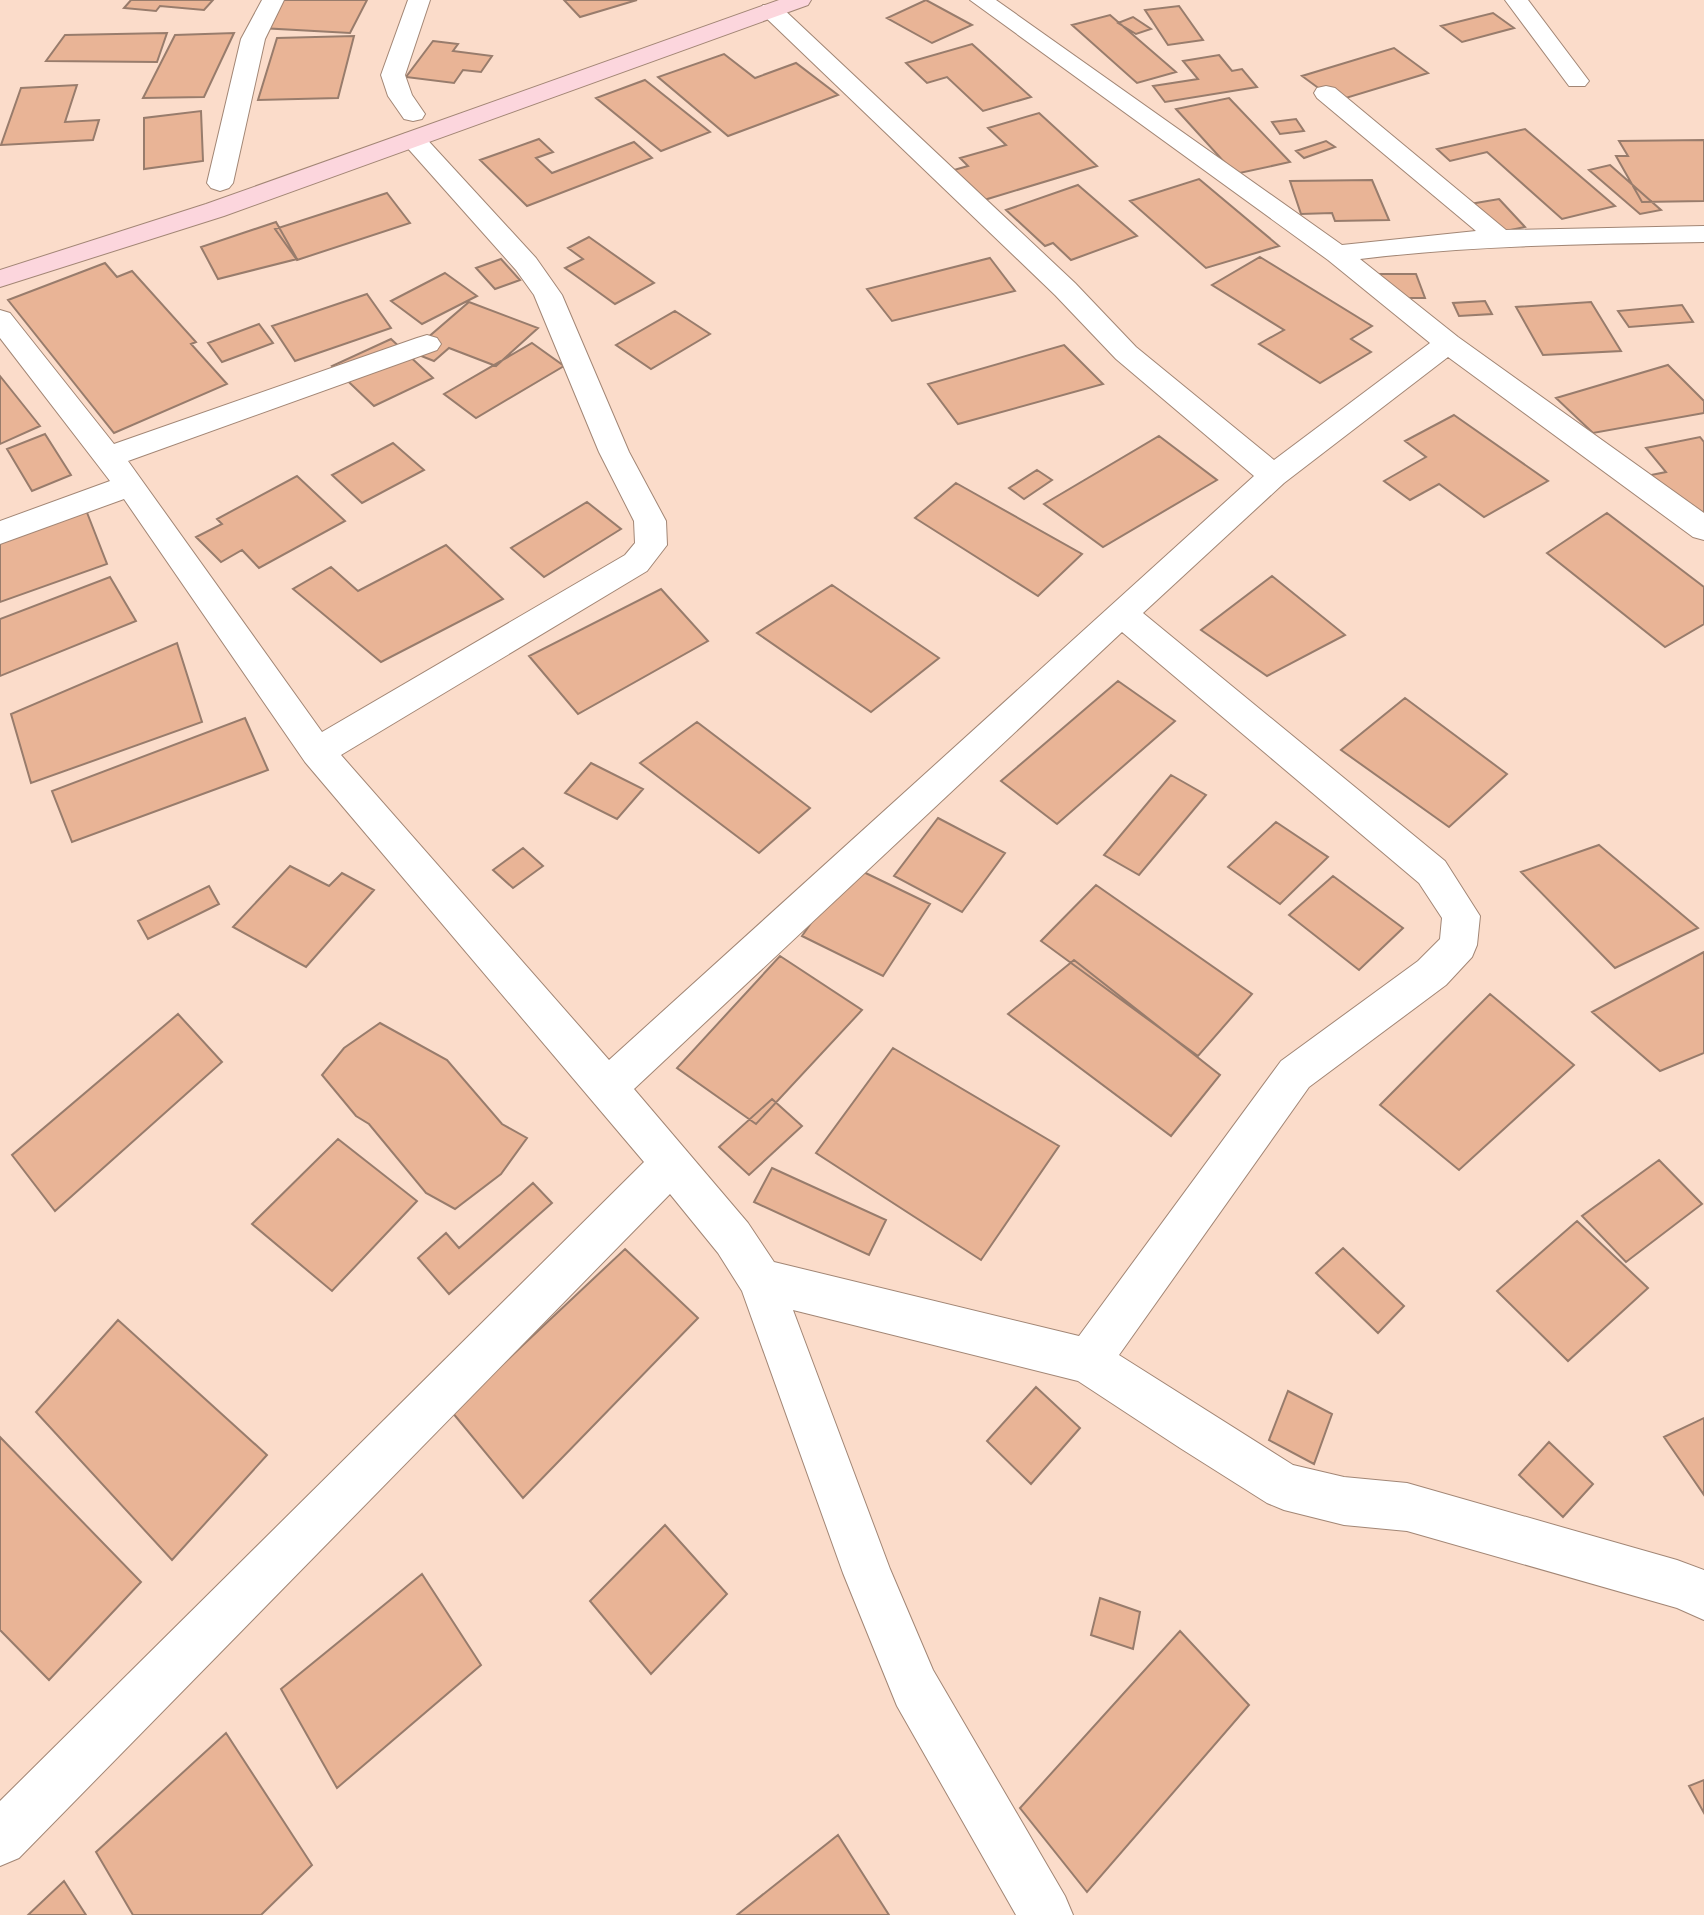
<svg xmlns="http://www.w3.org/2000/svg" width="1704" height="1915" font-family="'Libre Baskerville',serif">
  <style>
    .building { fill: #e9b496; stroke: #987c6c; stroke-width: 2 }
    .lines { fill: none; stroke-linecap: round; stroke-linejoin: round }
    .minor-casing { stroke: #a28675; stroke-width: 2 }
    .secondary-casing { stroke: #a28675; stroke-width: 2 }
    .minor { fill: #fff; fill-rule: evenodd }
    .secondary { fill: #fcd6dd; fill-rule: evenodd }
  </style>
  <rect width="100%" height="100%" fill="#fbdcca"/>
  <path class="building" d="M131 0H213L204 10 160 6 156 11 124 8Z
    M278 0H367L350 33 261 28Z
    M564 0H637L580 17Z
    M926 0 972 25 932 43 887 18Z
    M1179 6 1203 40 1168 45 1145 10Z
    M1493 13 1514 28 1462 42 1441 26Z
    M1110 15 1176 72 1137 83 1072 25Z
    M1133 17 1151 29 1136 34 1118 23Z
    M167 33 157 62 46 61 65 35Z
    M234 33 204 97 143 98 175 35Z
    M354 36 338 98 258 100 277 38Z
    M433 41 458 44 453 51 492 56 481 72 463 70 454 83 406 77Z
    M972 44 1031 97 983 111 947 77 927 83 906 63Z
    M1394 48 1428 73 1336 101 1302 76Z
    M724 54 755 78 796 63 838 95 728 136 658 77Z
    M1219 55 1232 71 1242 69 1257 87 1165 102 1153 86 1198 79 1183 61Z
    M645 80 710 132 661 151 596 98Z
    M77 85 65 122 99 120 93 140 1 145 21 88Z
    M1229 98 1290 162 1235 174 1176 109Z
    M201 111 203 161 144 169V118Z
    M1039 113 1097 166 984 200 954 170 968 166 960 158 1006 145 988 128Z
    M1296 119 1304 131 1280 134 1272 122Z
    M1525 129 1615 206 1562 219 1487 152 1450 161 1437 149Z
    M539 139 553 152 536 158 552 173 634 142 652 158 527 206 480 160Z
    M1704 140V201L1642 202 1616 156H1628L1619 141Z
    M1326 141 1335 147 1304 158 1296 151Z
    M1610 165 1661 210 1640 214 1589 170Z
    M1199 179 1279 246 1206 268 1130 201Z
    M1372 180 1389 220 1335 221 1332 213 1301 214 1290 181Z
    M1078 185 1137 236 1071 260 1053 243 1045 246 1006 210Z
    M387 193 410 223 297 260 275 229Z
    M1499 199 1525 227 1496 233 1470 204Z
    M276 222 297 259 218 279 201 247Z
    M589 237 654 283 615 304 565 268 583 259 568 248Z
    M1260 257 1372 326 1351 339 1371 352 1320 383 1259 344 1284 330 1212 285Z
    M990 258 1015 291 892 321 867 289Z
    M501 259 520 280 495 289 476 268Z
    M105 263 117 277 132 271 196 342 191 344 227 384 114 433 8 300Z
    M445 273 477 296 422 324 391 301Z
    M1378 274H1416L1425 298H1386Z
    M367 294 391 328 295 361 272 326Z
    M1485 301 1492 314 1459 316 1453 303Z
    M469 302 538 328 496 366 449 348 434 361 411 352Z
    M1591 302 1621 351 1543 355 1516 307Z
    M1682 305 1693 322 1629 327 1618 311Z
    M675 311 710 334 651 369 616 345Z
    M259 324 273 343 222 362 208 343Z
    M391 339 433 378 374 406 332 366Z
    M532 343 564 366 476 418 444 394Z
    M1064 345 1103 384 958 424 928 384Z
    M1668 365 1704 401V413L1593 433 1556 398Z
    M0 376 40 426 0 444Z
    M1454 415 1548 481 1484 517 1439 484 1410 500 1384 481 1426 457 1405 441Z
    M45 434 71 475 32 491 7 449Z
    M1159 436 1217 480 1103 547 1044 504Z
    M1700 437 1704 442V523L1646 476 1666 472 1646 448Z
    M393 443 424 470 362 503 332 475Z
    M1037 470 1052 480 1024 499 1009 488Z
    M297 476 345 521 259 568 242 550 221 562 196 537 222 524 217 519Z
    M956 483 1082 554 1038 596 915 518Z
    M587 502 621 529 544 577 511 548Z
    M86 510 107 564 0 602V542Z
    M1607 513 1704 587V624L1665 647 1547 553Z
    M446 545 503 599 381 662 293 589 331 567 358 591Z
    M1272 576 1345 635 1267 676 1201 630Z
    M110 577 136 621 0 676V619Z
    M832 585 939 658 871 712 757 633Z
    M661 589 708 641 578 714 529 656Z
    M177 643 202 722 31 783 11 714Z
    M1118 681 1175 721 1057 824 1001 781Z
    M1405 698 1507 774 1449 827 1341 750Z
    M245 718 268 770 72 842 52 791Z
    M697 722 810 808 759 853 640 763Z
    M591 763 643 789 617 819 565 793Z
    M1171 775 1206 795 1139 875 1104 855Z
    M938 818 1005 853 962 912 894 876Z
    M1276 822 1328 857 1280 904 1228 867Z
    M1599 845 1698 928 1615 968 1521 872Z
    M523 848 543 866 513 888 493 870Z
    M290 866 329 886 342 873 374 890 306 967 233 927Z
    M851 866 930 904 883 976 802 936Z
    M1333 876 1403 928 1359 970 1289 915Z
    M1096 885 1252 994 1198 1056 1041 941Z
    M209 886 219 904 148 939 138 921Z
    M1704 952V1053L1660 1071 1592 1012Z
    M780 956 862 1010 756 1124 677 1068Z
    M1074 960 1220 1075 1171 1136 1008 1014Z
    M1490 994 1574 1065 1459 1170 1380 1105Z
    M178 1014 222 1062 55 1211 12 1155Z
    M380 1023 447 1060 502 1124 527 1138 501 1174 455 1209 426 1193 369 1124 356 1116 322 1075 344 1048Z
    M893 1048 1059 1146 981 1260 816 1153Z
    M772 1099 802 1126 749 1175 719 1147Z
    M338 1139 417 1201 332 1291 252 1224Z
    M1659 1160 1702 1204 1626 1262 1582 1216Z
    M772 1168 886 1220 869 1255 754 1202Z
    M533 1183 552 1203 449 1294 418 1258 446 1233 459 1248Z
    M1577 1221 1648 1288 1568 1361 1497 1291Z
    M1343 1248 1404 1306 1378 1333 1316 1273Z
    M625 1249 698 1318 523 1498 452 1412Z
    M118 1320 267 1455 172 1560 36 1412Z
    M1036 1387 1080 1428 1031 1484 987 1441Z
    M1288 1391 1332 1414 1314 1464 1269 1440Z
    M1704 1418V1495L1664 1437Z
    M0 1437 141 1582 49 1680 0 1630Z
    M1549 1442 1593 1484 1563 1517 1519 1475Z
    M665 1525 727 1594 651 1674 590 1601Z
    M422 1574 481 1665 337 1788 281 1689Z
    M1100 1598 1140 1612 1133 1649 1091 1635Z
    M1180 1631 1249 1705 1087 1892 1020 1808Z
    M226 1733 312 1865 261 1915H133L96 1852Z
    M1704 1780V1813L1689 1786Z
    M838 1835 889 1915H737Z
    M64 1881 86 1915H28Z"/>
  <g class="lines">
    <defs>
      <path id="minor" d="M262 0H284L265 39 233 183 229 188 220 191 211 188 207 183 241 39Z
        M408 0H430L405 75 412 95 425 114 422 119 413 121 404 119 388 96 381 75Z
        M970 0H996L1342 245 1476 231 1317 98 1314 93 1317 88 1326 86 1335 88 1506 230 1704 226V242C1589 244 1475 245 1360 259L1458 337 1704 513V540L1693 537 1448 357 1284 483 1143 613 1445 861 1480 916 1477 945 1472 957 1446 985 1309 1087 1119 1355 1293 1465 1344 1477 1407 1483 1677 1560 1704 1570V1620L1677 1608 1407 1531 1344 1525 1284 1510 1267 1503 1180 1448 1078 1381 793 1310 890 1569 933 1670 1065 1896 1073 1915H1016L897 1706 843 1573 742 1291 718 1253 670 1194 19 1858 0 1866V1801L644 1162 305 762 124 499 0 544V521L110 481 0 338V310L10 313 114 444 417 338 427 335 437 338 441 344 437 350 128 461 322 732 625 555 635 543 634 521 599 452 534 295 516 270 404 144 401 139 404 134 413 132 422 134 536 258 562 295 629 452 666 521 667 545 647 571 341 755 609 1060 1254 476 1116 359 1055 295 763 15 760 10 763 5H779L1075 283 1136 347 1274 460 1430 343 1328 260ZM1122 632 1419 883 1442 918 1440 939 1418 961 1281 1061 1079 1336 774 1262 748 1223 634 1089Z
        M1505 0H1528L1589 81 1585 86H1569Z"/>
      <path id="secondary" d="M779 0H811L808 5 224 216 0 287V270L206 204Z"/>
    </defs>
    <use href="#minor" class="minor-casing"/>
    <use href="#secondary" class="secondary-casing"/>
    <use href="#minor" class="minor"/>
    <use href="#secondary" class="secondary"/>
  </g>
</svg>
